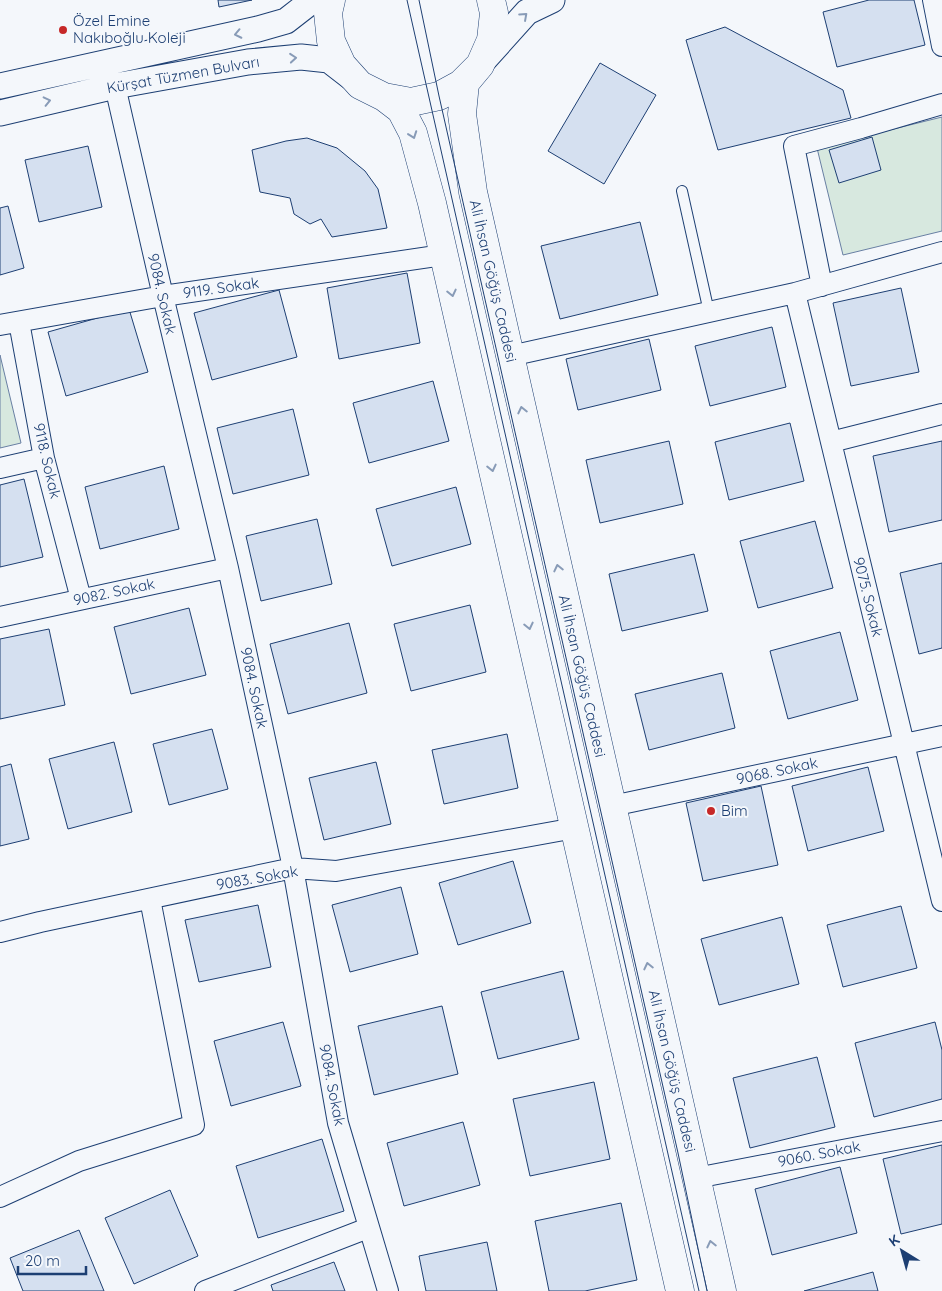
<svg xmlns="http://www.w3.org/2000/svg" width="942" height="1291" font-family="Quicksand,sans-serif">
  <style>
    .green { fill: #d7e8df; stroke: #687fa3 }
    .building { fill: #d5e0f0; stroke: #1d3f73 }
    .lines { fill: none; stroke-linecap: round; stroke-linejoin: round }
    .service-casing { stroke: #1d3f73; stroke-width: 12 }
    .minor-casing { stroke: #1d3f73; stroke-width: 22 }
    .tertiary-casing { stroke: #1d3f73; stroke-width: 27 }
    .secondary-casing { stroke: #1d3f73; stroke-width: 29 }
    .service { stroke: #f4f7fb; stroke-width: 10 }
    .minor { stroke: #f4f7fb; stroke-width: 20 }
    .tertiary { stroke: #f4f7fb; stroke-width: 25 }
    .secondary { stroke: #f4f7fb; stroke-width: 28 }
    .tram { stroke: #1d3f73; stroke-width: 1 }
    .oneway { stroke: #889bb7 }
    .poi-dot { fill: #c62828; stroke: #f4f7fb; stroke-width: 2 }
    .labels { text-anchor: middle; stroke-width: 4; stroke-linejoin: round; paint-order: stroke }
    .poi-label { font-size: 15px; fill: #1d3f73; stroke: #f4f7fb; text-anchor: start }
    .street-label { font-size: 15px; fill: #1d3f73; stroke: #f4f7fb }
  </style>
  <rect width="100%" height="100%" fill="#f4f7fb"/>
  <path class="green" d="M942 117V231L843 255 817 148Z
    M0 355 21 443 0 448Z"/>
  <path class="building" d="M218 0H252L219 7Z
    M869 0H914L925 45 837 67 823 12Z
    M725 27 843 90 851 118 718 150 686 40Z
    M600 63 656 95 604 184 548 151Z
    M872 137 881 170 839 183 829 150Z
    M307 138 337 148 365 171 378 189 387 228 332 237 321 219 310 224 294 214 290 198 260 192 252 150 286 141Z
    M88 146 102 207 39 222 25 160Z
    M8 206 24 268 0 275V208Z
    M640 222 658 295 560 319 541 246Z
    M407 273 420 343 339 359 327 288Z
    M901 288 919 372 851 386 833 303Z
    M279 290 297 357 212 380 194 313Z
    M129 309 148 372 66 396 48 332Z
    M772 327 786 387 710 406 695 346Z
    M649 339 661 390 578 410 566 359Z
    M433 381 449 441 369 463 353 403Z
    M293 409 309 475 233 494 217 428Z
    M790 423 804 481 729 500 715 442Z
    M669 441 683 504 600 523 586 460Z
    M942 441V520L889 532 873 456Z
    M164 466 179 529 100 549 85 487Z
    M24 479 43 557 0 567V485Z
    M456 487 471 544 392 566 376 509Z
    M317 519 332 584 261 601 246 536Z
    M815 521 833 588 758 608 740 541Z
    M694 554 708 611 622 631 609 574Z
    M942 563V648L919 654 900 573Z
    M470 605 486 672 411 691 394 624Z
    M189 608 206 675 131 694 114 627Z
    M349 623 367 693 288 714 270 644Z
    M49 629 65 705 0 719V639Z
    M840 632 858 700 788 719 770 651Z
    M722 673 735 728 649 750 635 694Z
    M212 729 228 789 169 805 153 744Z
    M507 734 518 788 444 804 432 750Z
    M114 742 132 812 68 829 49 759Z
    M376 762 391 824 324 840 309 778Z
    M11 764 29 839 0 846V767Z
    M868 767 884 831 808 851 792 786Z
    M761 786 778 865 703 881 686 803Z
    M513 861 531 923 458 945 439 883Z
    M401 887 418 954 350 972 332 905Z
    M258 905 271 967 199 982 185 920Z
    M901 906 917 968 843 987 827 925Z
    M782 917 799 984 719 1005 701 939Z
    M563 971 579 1039 498 1059 481 992Z
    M442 1006 458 1074 374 1095 358 1026Z
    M283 1022 301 1086 231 1106 214 1041Z
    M935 1022 942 1050V1099L874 1117 855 1043Z
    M817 1057 835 1127 750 1148 733 1078Z
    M594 1082 610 1159 530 1176 513 1099Z
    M463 1122 480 1185 404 1206 387 1143Z
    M322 1139 344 1211 258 1238 236 1166Z
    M942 1145V1224L901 1234 883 1159Z
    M840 1167 857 1233 772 1255 755 1189Z
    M170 1190 198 1256 134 1284 105 1218Z
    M621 1203 637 1280 585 1291H549L535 1221Z
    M79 1230 104 1291H23L10 1258Z
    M487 1242 497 1291H426L419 1256Z
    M334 1262 345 1291H273L271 1285Z
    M873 1272 878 1291H804Z"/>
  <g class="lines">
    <defs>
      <path id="service" d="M682 191 709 312"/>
      <path id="minor" d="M933 0 942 46
        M115 86 163 296 228 568 293 868 338 1123 388 1291
        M822 286 794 146 861 128 942 104
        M795 293 942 901
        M19 322 44 458 81 599
        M0 325 163 296 443 255
        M510 356 795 293 942 252
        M831 442 942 414
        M0 468 44 458
        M0 617 228 568
        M612 806 942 736
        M0 932 40 922 293 868 336 871 575 828
        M696 1178 942 1131
        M0 1197 79 1161 194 1125 150 899
        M205 1291 368 1228"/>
      <path id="tertiary" d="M483 61 527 12 552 0
        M0 86 258 29 286 21 313 0
        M0 113 115 86 248 62 301 57 329 60 351 77"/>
      <path id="secondary" d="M331 0 328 13 331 41 342 65 360 85 384 97 411 102 439 96 461 84 480 65 491 40 494 13 491 0
        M480 65 465 83 462 114 473 192 722 1291
        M384 97 401 110 413 133 432 203 680 1291"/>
    </defs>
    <use href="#service" class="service-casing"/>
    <use href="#minor" class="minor-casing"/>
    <use href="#tertiary" class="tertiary-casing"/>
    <use href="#secondary" class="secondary-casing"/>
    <use href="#service" class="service"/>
    <use href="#minor" class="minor"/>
    <use href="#tertiary" class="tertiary"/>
    <use href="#secondary" class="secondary"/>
    <path class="tram" d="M407 0 699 1291
      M419 0 439 96 678 1153 707 1291"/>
  </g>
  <defs><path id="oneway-chevron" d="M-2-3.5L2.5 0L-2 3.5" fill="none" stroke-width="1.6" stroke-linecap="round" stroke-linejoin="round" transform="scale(1.25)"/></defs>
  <g class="oneway">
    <use href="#oneway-chevron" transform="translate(524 16) rotate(-42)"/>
    <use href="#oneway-chevron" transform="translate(238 34) rotate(168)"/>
    <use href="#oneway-chevron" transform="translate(293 58) rotate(-5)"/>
    <use href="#oneway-chevron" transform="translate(47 101) rotate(-13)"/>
    <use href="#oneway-chevron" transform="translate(413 135) rotate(70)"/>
    <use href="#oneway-chevron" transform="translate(452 293) rotate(77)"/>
    <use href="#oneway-chevron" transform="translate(522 410) rotate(-103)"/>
    <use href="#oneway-chevron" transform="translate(492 468) rotate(77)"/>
    <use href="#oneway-chevron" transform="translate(558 568) rotate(-103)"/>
    <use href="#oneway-chevron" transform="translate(529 626) rotate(77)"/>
    <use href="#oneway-chevron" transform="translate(648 966) rotate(-103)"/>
    <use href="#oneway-chevron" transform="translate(711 1244) rotate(-103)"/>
  </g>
  <g class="poi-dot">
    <circle cx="63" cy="30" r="5"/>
    <circle cx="711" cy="811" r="5"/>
  </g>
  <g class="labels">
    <g class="poi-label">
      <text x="73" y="26">Özel Emine<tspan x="73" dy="17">Nakıboğlu Koleji</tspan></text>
      <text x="721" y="816">Bim</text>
    </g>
    <g class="street-label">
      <text transform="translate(183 75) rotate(-10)" y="5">Kürşat Tüzmen Bulvarı</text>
      <text transform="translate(493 281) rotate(77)" y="5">Ali İhsan Göğüş Caddesi</text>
      <text transform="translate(221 288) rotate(-8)" y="5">9119. Sokak</text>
      <text transform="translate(162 294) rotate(77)" y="5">9084. Sokak</text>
      <text transform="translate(47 461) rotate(77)" y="5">9118. Sokak</text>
      <text transform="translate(114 592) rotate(-12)" y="5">9082. Sokak</text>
      <text transform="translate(868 597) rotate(76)" y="5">9075. Sokak</text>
      <text transform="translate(582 676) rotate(77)" y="5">Ali İhsan Göğüş Caddesi</text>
      <text transform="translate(254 688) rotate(78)" y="5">9084. Sokak</text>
      <text transform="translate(777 771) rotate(-12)" y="5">9068. Sokak</text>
      <text transform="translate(257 878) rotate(-10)" y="5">9083. Sokak</text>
      <text transform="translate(672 1071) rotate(77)" y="5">Ali İhsan Göğüş Caddesi</text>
      <text transform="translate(332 1085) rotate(79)" y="5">9084. Sokak</text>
      <text transform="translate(819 1154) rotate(-11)" y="5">9060. Sokak</text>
    </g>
  </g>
  <g transform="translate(902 1251) rotate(323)" stroke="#f4f7fb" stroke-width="4" paint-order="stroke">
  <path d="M0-4L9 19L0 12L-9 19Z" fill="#1d3f73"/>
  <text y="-8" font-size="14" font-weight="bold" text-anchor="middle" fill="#1d3f73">K</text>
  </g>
  <path d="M18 1266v8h68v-8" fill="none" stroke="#1d3f73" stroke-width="2.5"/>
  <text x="25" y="1266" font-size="15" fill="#1d3f73" stroke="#f4f7fb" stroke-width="4" paint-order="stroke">20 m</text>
</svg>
